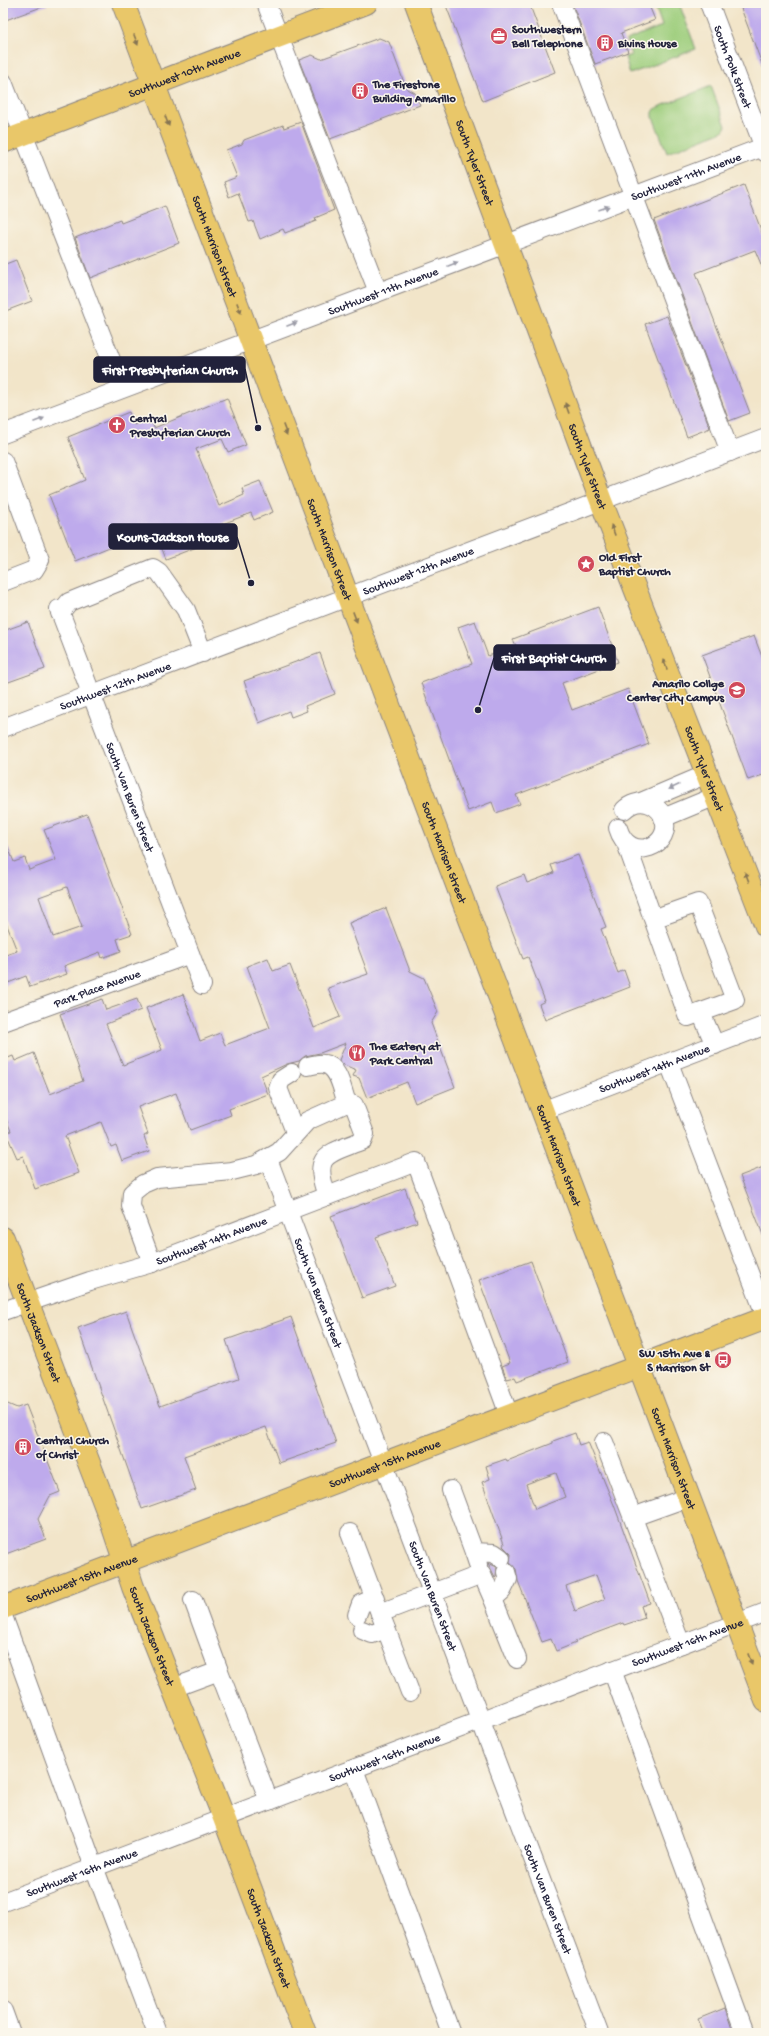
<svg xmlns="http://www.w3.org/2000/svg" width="769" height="2036" font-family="'Gochi Hand',sans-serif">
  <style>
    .green { fill: #9ece7d; stroke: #60785c }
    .building { fill: #beaaec; fill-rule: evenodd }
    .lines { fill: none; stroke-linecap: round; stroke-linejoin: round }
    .minor-casing { stroke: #8a8482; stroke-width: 20 }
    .major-casing { stroke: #8a8482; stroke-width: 24 }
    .minor { stroke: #fff; stroke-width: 18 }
    .major { stroke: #e9c769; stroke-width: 22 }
    .oneway { fill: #867452 }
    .oneway2 { fill: #9c9ca7 }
    .labels { text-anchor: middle; stroke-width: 3; stroke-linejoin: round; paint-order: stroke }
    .poi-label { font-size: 12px; font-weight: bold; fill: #22223b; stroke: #fbf7ec; text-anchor: start }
    .street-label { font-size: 12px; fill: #22223b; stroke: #fbf7ec }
    .leader { fill: none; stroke: #22223b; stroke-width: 1.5 }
    .callout-dot { fill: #22223b; stroke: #fbf7ec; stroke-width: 1.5 }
    .callout { fill: #22223b; stroke: #22223b; stroke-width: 1.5 }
    .callout-label { font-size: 13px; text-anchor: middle; font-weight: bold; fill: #fff }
  </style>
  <rect width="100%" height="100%" fill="#fbf7ec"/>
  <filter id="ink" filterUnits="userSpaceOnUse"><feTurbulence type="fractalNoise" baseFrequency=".025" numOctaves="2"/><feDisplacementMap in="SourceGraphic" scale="8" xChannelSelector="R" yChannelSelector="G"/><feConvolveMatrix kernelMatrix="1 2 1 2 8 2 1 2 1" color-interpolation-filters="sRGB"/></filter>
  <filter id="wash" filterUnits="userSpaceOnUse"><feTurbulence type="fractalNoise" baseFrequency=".012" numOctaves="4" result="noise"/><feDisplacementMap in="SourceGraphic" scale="16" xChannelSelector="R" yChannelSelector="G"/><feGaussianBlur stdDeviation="0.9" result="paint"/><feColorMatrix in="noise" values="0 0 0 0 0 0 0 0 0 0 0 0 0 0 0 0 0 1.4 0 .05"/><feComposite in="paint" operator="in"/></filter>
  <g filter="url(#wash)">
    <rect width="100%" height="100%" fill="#f2e5c9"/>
    <path class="green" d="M654 3H679L696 49 630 74 625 57 631 55 626 40 662 26Z
      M711 86 726 126 723 131 667 153 653 117V112L656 108Z"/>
    <g id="blocks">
      <path class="building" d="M3 3H47V5L3 21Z
        M445 3H529L555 72 483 101Z
        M572 3H648L655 20 621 33 628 52 595 64Z
        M739 3H766V71L765 72Z
        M379 38 389 42 406 88 415 93 420 105 330 139 299 60 312 55 321 59Z
        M301 122 334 210 315 218 316 221 285 233 283 229 260 239 253 221 249 222 238 193 229 197 224 182 237 177 226 150 242 144 244 140 283 125 284 128Z
        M744 185 766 243V276L755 250 696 273 750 413 729 421 654 220Z
        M165 206 179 243 90 278 75 238 120 220 121 223Z
        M16 260 32 301 3 312V265Z
        M667 316 710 428 687 437 645 324Z
        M227 398 246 445 228 452 222 439 196 449 219 506 244 495 242 488 260 481 273 512 254 520 251 513 220 525 225 536 166 559 154 529 75 561 49 495 85 480 68 437 129 412 134 425 150 418 154 428Z
        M598 607 618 662 562 683 572 710 628 689 649 744 516 795 520 804 496 813 492 802 468 811 421 683 472 664 458 627 475 621 488 656 516 646 513 639Z
        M28 622 45 669 3 684V631Z
        M754 636 766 667V774L748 780 702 655Z
        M320 653 335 694 305 706 307 711 291 717 289 711 259 723 244 681Z
        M87 814 132 934 117 939 121 951 102 958 100 952 64 966 67 974 30 987 26 976 3 985V956L17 951 3 915V835L14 862 25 858 29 870 56 860 44 830ZM67 887 82 927 53 937 39 897Z
        M578 855 606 927 601 929 618 973 624 970 630 987 545 1020 539 1004 545 1001 528 957 523 959 495 886 524 875 527 883 554 873 551 865Z
        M386 908 410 971 424 978 438 1012 431 1023 455 1087 415 1103 407 1082 367 1098 359 1078 353 1076 356 1070 342 1064 339 1060 346 1043 320 1053 305 1056 299 1061 287 1064 261 1076 268 1094 229 1109 231 1115 190 1130 176 1093 138 1107 148 1134 144 1136 149 1151 122 1161 116 1145 111 1147 101 1122 65 1136 79 1173 35 1189 23 1156 17 1158 6 1133 11 1131 3 1111V1060L13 1056 15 1061 34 1053 50 1094 83 1081 60 1014 102 999 106 1010 137 999 141 1010 106 1024 123 1065 162 1050 146 1008 183 994 200 1041 220 1033 225 1045 270 1028 247 966 268 958 273 971 290 965 314 1028 340 1017 328 988 368 974 349 923Z
        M766 1166V1240H765L740 1176Z
        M405 1188 417 1222 376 1237 395 1286 362 1298 331 1216Z
        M531 1261 568 1362 517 1381 515 1377 507 1379 502 1366 510 1363 479 1280Z
        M126 1311 160 1406 239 1378 226 1340 291 1317 336 1443 279 1463 266 1427 184 1456 196 1490 142 1509 78 1328Z
        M3 1402 17 1408 26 1405 60 1492 50 1496 38 1519 46 1539 3 1555Z
        M575 1433 579 1445 588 1442 614 1505 650 1603 641 1606 645 1618 624 1625 623 1623 575 1641 576 1643 556 1651 551 1639 542 1642 518 1581 516 1569 510 1563 511 1554 503 1546 504 1544 482 1482 490 1479 486 1466 506 1459 507 1461 553 1443V1441ZM556 1473 565 1497 535 1509 526 1484ZM596 1575 605 1599 575 1611 566 1586Z
        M488 1563 497 1567 496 1576 495 1577Z
        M725 2008 732 2029 721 2033H704L698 2019Z"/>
    </g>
  </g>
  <g filter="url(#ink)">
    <use href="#blocks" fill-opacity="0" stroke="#8a8482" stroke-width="1"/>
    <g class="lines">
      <defs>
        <g id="minor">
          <path d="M266 3 378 292"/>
          <path d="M561 3 730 452"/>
          <path id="s1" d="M709 3 766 153"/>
          <path d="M3 82 122 388"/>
          <path id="s2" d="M3 434 766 146"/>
          <path d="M3 461 40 560 34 570 3 582"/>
          <path id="s3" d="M59 609 202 985"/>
          <path d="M60 613 69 602 153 568 159 572 186 610 203 653"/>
          <path id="s4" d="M3 728 766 438"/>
          <path d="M641 802 707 774"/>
          <path d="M663 818 716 796"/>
          <path d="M618 828C629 866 676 845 663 816 660 810 654 805 647 803 639 801 630 804 624 810"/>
          <path d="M626 843 688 1017 735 1000 698 903 653 919"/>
          <path d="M701 1013 715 1045"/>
          <path id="s5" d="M3 1022 190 954"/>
          <path d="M669 1063 766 1317"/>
          <path d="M308 1066C313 1065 319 1063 324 1064 339 1066 342 1090 347 1103"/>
          <path d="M292 1073 281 1080 278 1088 295 1132"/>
          <path id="s6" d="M542 1111 766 1025"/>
          <path id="s7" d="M268 1159 599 2033"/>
          <path d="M152 1263 131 1206 132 1193 143 1184 157 1178 232 1171 256 1165 279 1152 307 1121 347 1103 354 1105 365 1134 363 1140C327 1155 312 1153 327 1196"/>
          <path id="s8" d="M3 1311 90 1281 152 1263 416 1162 509 1415"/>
          <path d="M604 1442 681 1644"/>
          <path d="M451 1490 474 1552"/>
          <path d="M633 1517 689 1497"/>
          <path d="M350 1533 380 1613"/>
          <path d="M478 1564 474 1552 494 1553 501 1558"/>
          <path d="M493 1599 517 1659"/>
          <path d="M357 1615 361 1604 375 1598"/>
          <path d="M3 1616 94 1867 157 2033"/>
          <path d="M362 1630 372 1634 386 1629"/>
          <path d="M612 1670 745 2033"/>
          <path d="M219 1671 269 1801"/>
          <path d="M173 1688 219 1671 193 1600"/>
          <path d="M410 1692 380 1613 482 1574 493 1599 502 1591 508 1579 506 1572"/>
          <path d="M354 1769 451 2033"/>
          <path id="s9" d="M3 1902 766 1612"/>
          <path d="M3 2011 11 2033"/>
        </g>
        <g id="major">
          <path id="s10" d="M123 3 766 1701"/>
          <path id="s11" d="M416 3 601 501 766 926"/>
          <path id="s12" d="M3 142 366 3"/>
          <path id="s13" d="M3 1238 110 1518 133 1587 224 1818 305 2033"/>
          <path id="s14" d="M3 1608 766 1318"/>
        </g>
      </defs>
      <use href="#minor" class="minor-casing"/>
      <use href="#major" class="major-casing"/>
      <use href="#minor" class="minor"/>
      <use href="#major" class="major"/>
    </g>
    <defs><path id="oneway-solid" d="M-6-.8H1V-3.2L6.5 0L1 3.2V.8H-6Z"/></defs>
    <g class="oneway">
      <use href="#oneway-solid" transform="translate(136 40) rotate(69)"/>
      <use href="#oneway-solid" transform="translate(167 121) rotate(69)"/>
      <use href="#oneway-solid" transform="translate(239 308) rotate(69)"/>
      <use href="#oneway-solid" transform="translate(567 408) rotate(-110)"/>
      <use href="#oneway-solid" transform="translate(285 430) rotate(69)"/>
      <use href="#oneway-solid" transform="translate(613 530) rotate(-111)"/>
      <use href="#oneway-solid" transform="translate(355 617) rotate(69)"/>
      <use href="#oneway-solid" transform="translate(665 664) rotate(-111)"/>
      <use href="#oneway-solid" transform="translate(747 877) rotate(-111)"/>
      <use href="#oneway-solid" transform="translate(750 1659) rotate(69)"/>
    </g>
    <g class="oneway2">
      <use href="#oneway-solid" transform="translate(604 208) rotate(-20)"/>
      <use href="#oneway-solid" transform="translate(453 264) rotate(-21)"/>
      <use href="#oneway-solid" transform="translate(292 324) rotate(-21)"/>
      <use href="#oneway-solid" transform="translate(39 420) rotate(-21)"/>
      <use href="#oneway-solid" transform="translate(674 787) rotate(156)"/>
    </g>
  </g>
  <defs>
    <symbol id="office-disc" viewBox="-11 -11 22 22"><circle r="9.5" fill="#d1495b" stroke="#fbf7ec"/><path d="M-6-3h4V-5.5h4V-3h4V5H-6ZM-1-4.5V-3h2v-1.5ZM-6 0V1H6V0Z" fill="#fff"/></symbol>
    <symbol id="building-disc" viewBox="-11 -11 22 22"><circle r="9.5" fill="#d1495b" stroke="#fbf7ec"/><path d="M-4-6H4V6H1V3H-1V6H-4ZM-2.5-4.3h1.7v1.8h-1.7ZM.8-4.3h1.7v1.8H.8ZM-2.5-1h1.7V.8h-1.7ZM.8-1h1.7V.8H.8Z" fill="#fff"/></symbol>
    <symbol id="church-disc" viewBox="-11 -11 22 22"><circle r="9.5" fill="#d1495b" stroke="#fbf7ec"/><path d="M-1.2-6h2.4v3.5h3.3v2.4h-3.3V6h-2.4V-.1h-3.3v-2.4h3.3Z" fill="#fff"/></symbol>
    <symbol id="sight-disc" viewBox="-11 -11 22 22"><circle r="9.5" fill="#d1495b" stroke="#fbf7ec"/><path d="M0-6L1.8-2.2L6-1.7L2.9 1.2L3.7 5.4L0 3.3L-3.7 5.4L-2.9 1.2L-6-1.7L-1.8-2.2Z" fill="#fff"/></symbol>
    <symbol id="university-disc" viewBox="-11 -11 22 22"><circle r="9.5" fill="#d1495b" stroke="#fbf7ec"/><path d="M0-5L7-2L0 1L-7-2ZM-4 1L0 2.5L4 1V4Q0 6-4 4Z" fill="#fff"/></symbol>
    <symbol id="restaurant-disc" viewBox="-11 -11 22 22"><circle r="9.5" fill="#d1495b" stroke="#fbf7ec"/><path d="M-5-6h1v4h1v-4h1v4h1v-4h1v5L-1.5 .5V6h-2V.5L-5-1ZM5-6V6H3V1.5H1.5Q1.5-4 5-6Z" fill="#fff"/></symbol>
    <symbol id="bus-disc" viewBox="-11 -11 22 22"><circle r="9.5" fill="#d1495b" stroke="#fbf7ec"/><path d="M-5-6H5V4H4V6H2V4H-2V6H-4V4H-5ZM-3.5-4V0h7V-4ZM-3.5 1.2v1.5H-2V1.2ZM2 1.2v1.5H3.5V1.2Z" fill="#fff"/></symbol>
  </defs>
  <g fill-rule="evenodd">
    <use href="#office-disc" x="489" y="26" width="20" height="20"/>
    <use href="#building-disc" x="595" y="33" width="20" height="20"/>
    <use href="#building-disc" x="350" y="81" width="20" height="20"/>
    <use href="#church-disc" x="107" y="415" width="20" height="20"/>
    <use href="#sight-disc" x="576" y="554" width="20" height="20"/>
    <use href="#university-disc" x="727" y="680" width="20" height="20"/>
    <use href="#restaurant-disc" x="347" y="1043" width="20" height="20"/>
    <use href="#bus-disc" x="713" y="1350" width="20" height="20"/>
    <use href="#building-disc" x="13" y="1437" width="20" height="20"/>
  </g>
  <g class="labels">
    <g class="poi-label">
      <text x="512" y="33">Southwestern<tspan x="512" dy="14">Bell Telephone</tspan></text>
      <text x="618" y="47">Bivins House</text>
      <text x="373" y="88">The Firestone<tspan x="373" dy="14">Building Amarillo</tspan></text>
      <text x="130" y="422">Central<tspan x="130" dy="14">Presbyterian Church</tspan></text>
      <text x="599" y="561">Old First<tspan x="599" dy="14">Baptist Church</tspan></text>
      <text x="724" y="687" text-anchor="end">Amarilo Collge<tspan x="724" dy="14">Center City Campus</tspan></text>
      <text x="370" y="1050">The Eatery at<tspan x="370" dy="14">Park Central</tspan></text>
      <text x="710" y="1357" text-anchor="end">SW 15th Ave &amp;<tspan x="710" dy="14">S Harrison St</tspan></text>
      <text x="36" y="1444">Central Church<tspan x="36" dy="14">of Christ</tspan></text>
    </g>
    <g class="street-label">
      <text dy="4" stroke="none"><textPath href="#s1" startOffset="68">South Polk Street</textPath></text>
      <text dy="4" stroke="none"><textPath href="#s12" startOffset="194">Southwest 10th Avenue</textPath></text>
      <text dy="4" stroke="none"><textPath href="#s11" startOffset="170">South Tyler Street</textPath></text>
      <text dy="4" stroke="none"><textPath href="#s2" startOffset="730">Southwest 11th Avenue</textPath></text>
      <text dy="4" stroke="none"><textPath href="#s10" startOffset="260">South Harrison Street</textPath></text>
      <text dy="4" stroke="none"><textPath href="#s2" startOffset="406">Southwest 11th Avenue</textPath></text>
      <text dy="4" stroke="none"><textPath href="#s11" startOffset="494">South Tyler Street</textPath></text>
      <text dy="4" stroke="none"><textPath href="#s10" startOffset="584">South Harrison Street</textPath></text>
      <text dy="4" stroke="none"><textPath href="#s4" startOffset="444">Southwest 12th Avenue</textPath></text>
      <text dy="4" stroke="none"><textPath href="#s4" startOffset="120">Southwest 12th Avenue</textPath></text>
      <text dy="4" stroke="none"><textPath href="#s11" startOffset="818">South Tyler Street</textPath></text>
      <text dy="4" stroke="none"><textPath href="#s3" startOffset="201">South Van Buren Street</textPath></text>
      <text dy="4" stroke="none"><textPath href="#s10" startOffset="908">South Harrison Street</textPath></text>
      <text dy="4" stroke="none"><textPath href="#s5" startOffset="100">Park Place Avenue</textPath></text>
      <text dy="4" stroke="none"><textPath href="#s6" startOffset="120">Southwest 14th Avenue</textPath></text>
      <text dy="4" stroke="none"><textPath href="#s10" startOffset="1232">South Harrison Street</textPath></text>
      <text dy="4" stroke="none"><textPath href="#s8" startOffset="220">Southwest 14th Avenue</textPath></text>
      <text dy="4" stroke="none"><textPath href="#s7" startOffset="143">South Van Buren Street</textPath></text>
      <text dy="4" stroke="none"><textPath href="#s13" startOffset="101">South Jackson Street</textPath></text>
      <text dy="4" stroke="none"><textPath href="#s10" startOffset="1556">South Harrison Street</textPath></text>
      <text dy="4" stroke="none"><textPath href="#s14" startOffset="408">Southwest 15th Avenue</textPath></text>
      <text dy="4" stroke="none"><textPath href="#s14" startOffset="84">Southwest 15th Avenue</textPath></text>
      <text dy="4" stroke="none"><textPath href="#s7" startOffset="467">South Van Buren Street</textPath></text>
      <text dy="4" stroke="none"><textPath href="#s13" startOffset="425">South Jackson Street</textPath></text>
      <text dy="4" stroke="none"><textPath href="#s9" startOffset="732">Southwest 16th Avenue</textPath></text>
      <text dy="4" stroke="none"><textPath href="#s9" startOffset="408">Southwest 16th Avenue</textPath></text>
      <text dy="4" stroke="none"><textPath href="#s9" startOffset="84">Southwest 16th Avenue</textPath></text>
      <text dy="4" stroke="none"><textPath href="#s7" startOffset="791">South Van Buren Street</textPath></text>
      <text dy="4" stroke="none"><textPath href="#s13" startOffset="749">South Jackson Street</textPath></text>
    </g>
  </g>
  <path class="leader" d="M258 428L245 369M251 583L237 537M478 710L494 658"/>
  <g class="callout-dot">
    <circle cx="258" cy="428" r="4"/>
    <circle cx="251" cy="583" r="4"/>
    <circle cx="478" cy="710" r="4"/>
  </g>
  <g class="callout">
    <rect x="94" y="357" width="151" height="25" rx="4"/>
    <rect x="109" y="524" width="128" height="25" rx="4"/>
    <rect x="494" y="645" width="121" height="25" rx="4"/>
  </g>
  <g class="callout-label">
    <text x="170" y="374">First Presbyterian Church</text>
    <text x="173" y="541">Kouns-Jackson House</text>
    <text x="554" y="662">First Baptist Church</text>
  </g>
  <rect width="769" height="2036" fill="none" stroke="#fbf7ec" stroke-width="16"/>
</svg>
